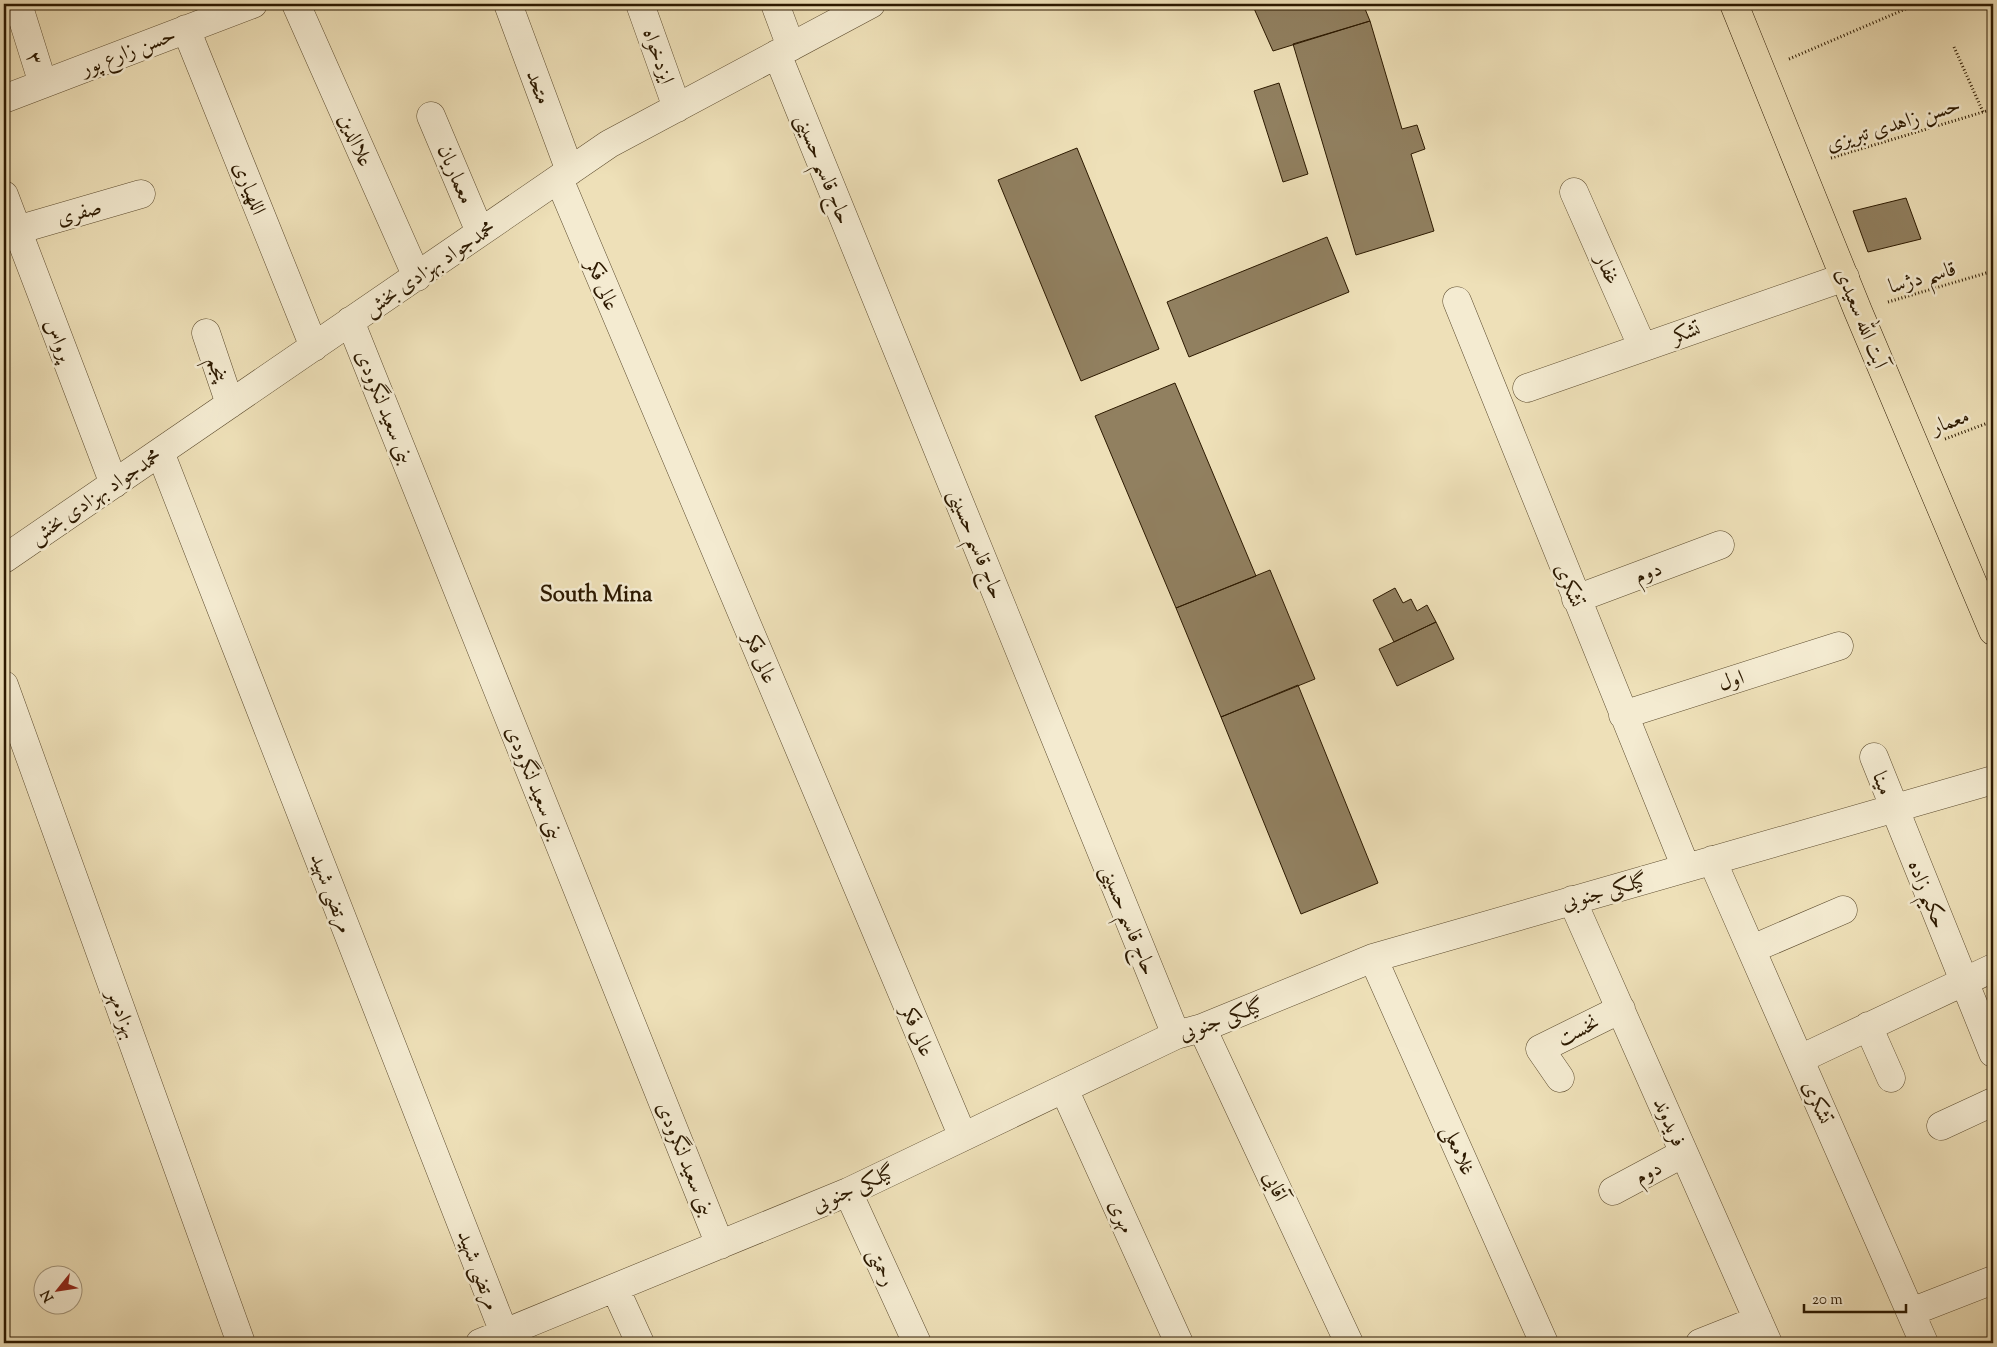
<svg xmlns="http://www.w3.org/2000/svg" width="1997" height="1347" font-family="'Sorts Mill Goudy',Amiri,serif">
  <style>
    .building { fill: #918060; stroke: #2c1900 }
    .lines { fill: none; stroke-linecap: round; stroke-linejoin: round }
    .minor-casing { stroke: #5c4b2e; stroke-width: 29 }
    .major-casing { stroke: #2c1900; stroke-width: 29 }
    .path { stroke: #2c1900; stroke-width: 3; stroke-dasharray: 1 2.5; stroke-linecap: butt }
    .minor { stroke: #f4ebd1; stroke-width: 28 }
    .major { stroke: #eee0b8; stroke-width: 28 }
    .labels { text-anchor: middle; stroke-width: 5; stroke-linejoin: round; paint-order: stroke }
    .street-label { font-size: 21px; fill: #2c1900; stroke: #f4ebd1 }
    .neighbourhood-label { font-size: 22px; font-weight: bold; fill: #2c1900; stroke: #f4ebd1 }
  </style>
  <rect width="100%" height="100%" fill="#eee0b8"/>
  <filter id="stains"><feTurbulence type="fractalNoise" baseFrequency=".004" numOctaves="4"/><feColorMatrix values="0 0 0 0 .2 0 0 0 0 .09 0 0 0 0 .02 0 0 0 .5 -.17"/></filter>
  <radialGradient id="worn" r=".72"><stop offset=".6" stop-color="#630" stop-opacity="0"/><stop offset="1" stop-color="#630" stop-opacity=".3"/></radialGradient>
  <path class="building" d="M1252 4H1363L1370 21 1273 51Z
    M1370 21 1402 129 1417 125 1425 149 1411 154 1434 231 1356 255 1293 44Z
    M1279 83 1308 174 1283 182 1254 91Z
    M1077 148 1159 349 1081 381 998 180Z
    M1906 198 1921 239 1868 252 1853 211Z
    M1327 237 1349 292 1189 357 1167 302Z
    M1175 383 1256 576 1176 608 1095 416Z
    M1270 570 1315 679 1221 717 1176 608Z
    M1395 588 1403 603 1411 599 1417 611 1427 605 1436 622 1394 642 1373 600Z
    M1436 622 1454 659 1397 686 1379 649Z
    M1298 685 1378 883 1301 914 1221 717Z"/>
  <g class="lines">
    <defs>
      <path id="minor" d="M18 4 43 84
        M296 4 417 277
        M508 4 570 171
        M640 4 677 108
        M775 4 791 47
        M186 29 314 347
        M777 54 1176 1035
        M4 99 253 4
        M431 116 480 232
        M559 179 963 1137
        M1574 192 1642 346
        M4 195 114 484
        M17 230 141 194
        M1457 301 1686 868
        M350 321 720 1245
        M206 333 230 404
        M1527 388 1845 277
        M160 452 508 1343
        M4 559 609 144 871 4
        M1576 599 1720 545
        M4 685 241 1343
        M1623 715 1839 646
        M1874 757 1993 1053
        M1712 860 1924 1343
        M1572 900 1768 1343
        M1752 949 1843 910
        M1373 958 1544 1343
        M1868 1026 1891 1078
        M1202 1028 1349 1343
        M1800 1059 1993 968
        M1560 1078 1540 1049 1621 1009
        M1064 1089 1179 1343
        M1941 1126 1993 1102
        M1613 1191 1684 1153
        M848 1192 917 1343
        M615 1288 640 1343
        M1911 1312 1993 1280
        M480 1343 848 1192 1176 1035 1202 1028 1373 958 1993 780
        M1700 1343 1758 1320"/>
      <path id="major" d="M1734 4 1858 311 1993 631"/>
    </defs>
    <use href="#minor" class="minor-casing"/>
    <use href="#major" class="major-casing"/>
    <path class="path" d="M1954 47 1983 112
      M1789 59 1917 4
      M1831 158 1993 109
      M1888 302 1993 271
      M1945 439 1993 421"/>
    <use href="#minor" class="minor"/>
    <use href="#major" class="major"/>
  </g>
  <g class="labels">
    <g class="street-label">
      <text transform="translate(128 51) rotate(-21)" y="7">حسن زارع پور</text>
      <text transform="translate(659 56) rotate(71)" y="7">ایزدخواه</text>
      <text transform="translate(35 58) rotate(73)" y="7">۳</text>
      <text transform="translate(539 87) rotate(69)" y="7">متحد</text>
      <text transform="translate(1893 124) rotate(-17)" y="7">حسن زاهدی تبریزی</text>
      <text transform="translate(356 140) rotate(66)" y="7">علاالدین</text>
      <text transform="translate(824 169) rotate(68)" y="7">حاج قاسم حسینی</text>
      <text transform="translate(456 174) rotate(67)" y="7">معماریان</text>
      <text transform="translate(250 188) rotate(68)" y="7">اللهیاری</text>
      <text transform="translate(79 212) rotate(-16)" y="7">صفری</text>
      <text transform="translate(429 268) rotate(-34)" y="7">محمدجواد بهزادی بخش</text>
      <text transform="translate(1608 269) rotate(66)" y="7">غفار</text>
      <text transform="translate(1922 277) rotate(-16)" y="7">قاسم دژسا</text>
      <text transform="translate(603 285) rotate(67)" y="7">عالی فکر</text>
      <text transform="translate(1862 318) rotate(68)" y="7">آیت الله سعیدی</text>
      <text transform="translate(1686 332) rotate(-19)" y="7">تشکر</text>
      <text transform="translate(59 340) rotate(69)" y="7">پرواس</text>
      <text transform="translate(218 369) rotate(71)" y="7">پنجم</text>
      <text transform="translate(385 407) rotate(68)" y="7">بنی سعید لنگرودی</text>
      <text transform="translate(1950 421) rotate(-20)" y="7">معمار</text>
      <text transform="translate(95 496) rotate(-34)" y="7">محمدجواد بهزادی بخش</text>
      <text transform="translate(977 544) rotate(68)" y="7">حاج قاسم حسینی</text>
      <text transform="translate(1648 572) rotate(-21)" y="7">دوم</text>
      <text transform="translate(1570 585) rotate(68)" y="7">تشکری</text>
      <text transform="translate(761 658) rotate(67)" y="7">عالی فکر</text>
      <text transform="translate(1731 680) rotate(-18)" y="7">اول</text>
      <text transform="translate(535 783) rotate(68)" y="7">بنی سعید لنگرودی</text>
      <text transform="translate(1883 783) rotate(70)" y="7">مینا</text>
      <text transform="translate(1604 891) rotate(-16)" y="7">گیلکی جنوبی</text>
      <text transform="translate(332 893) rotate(69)" y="7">مرتضی شهید</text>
      <text transform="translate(1928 894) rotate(68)" y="7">حکیم زاده</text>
      <text transform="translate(1129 920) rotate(68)" y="7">حاج قاسم حسینی</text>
      <text transform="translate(123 1014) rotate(70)" y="7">بهزادمهر</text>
      <text transform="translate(1221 1019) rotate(-20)" y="7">گیلکی جنوبی</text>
      <text transform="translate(1578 1030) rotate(-27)" y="7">نخست</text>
      <text transform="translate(918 1031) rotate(67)" y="7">عالی فکر</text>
      <text transform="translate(1818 1102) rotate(66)" y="7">تشکری</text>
      <text transform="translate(1670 1122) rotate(66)" y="7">فریدوند</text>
      <text transform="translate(1459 1150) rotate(66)" y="7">غلامعلی</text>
      <text transform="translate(686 1159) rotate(68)" y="7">بنی سعید لنگرودی</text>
      <text transform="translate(1648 1172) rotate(-28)" y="7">دوم</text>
      <text transform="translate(1276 1186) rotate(65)" y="7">آقایی</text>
      <text transform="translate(853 1188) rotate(-24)" y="7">گیلکی جنوبی</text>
      <text transform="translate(1122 1216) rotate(66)" y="7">مهری</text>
      <text transform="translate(882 1267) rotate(66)" y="7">رحمتی</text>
      <text transform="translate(479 1270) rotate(69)" y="7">مرتضی شهید</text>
    </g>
    <g class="neighbourhood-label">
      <text x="596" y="601">South Mina</text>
    </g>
  </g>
  <rect width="1997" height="1347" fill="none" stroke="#eee0b8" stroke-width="20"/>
  <rect x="5" y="5" width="1987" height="1337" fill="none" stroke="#2c1900" stroke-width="2.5"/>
  <rect x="10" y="10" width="1977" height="1327" fill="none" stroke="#2c1900"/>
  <g transform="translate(58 1290) rotate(240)"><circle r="24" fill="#f4ebd1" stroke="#a4977d"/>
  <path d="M0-4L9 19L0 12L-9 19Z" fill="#8f2418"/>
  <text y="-8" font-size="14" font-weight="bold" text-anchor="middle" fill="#2c1900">N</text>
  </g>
  <path d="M1804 1304v8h102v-8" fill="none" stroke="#2c1900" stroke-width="2.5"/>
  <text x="1812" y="1304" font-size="15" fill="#2c1900" stroke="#f4ebd1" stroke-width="4" paint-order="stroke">20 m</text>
  <rect width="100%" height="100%" filter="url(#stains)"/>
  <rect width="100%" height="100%" fill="url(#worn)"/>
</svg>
